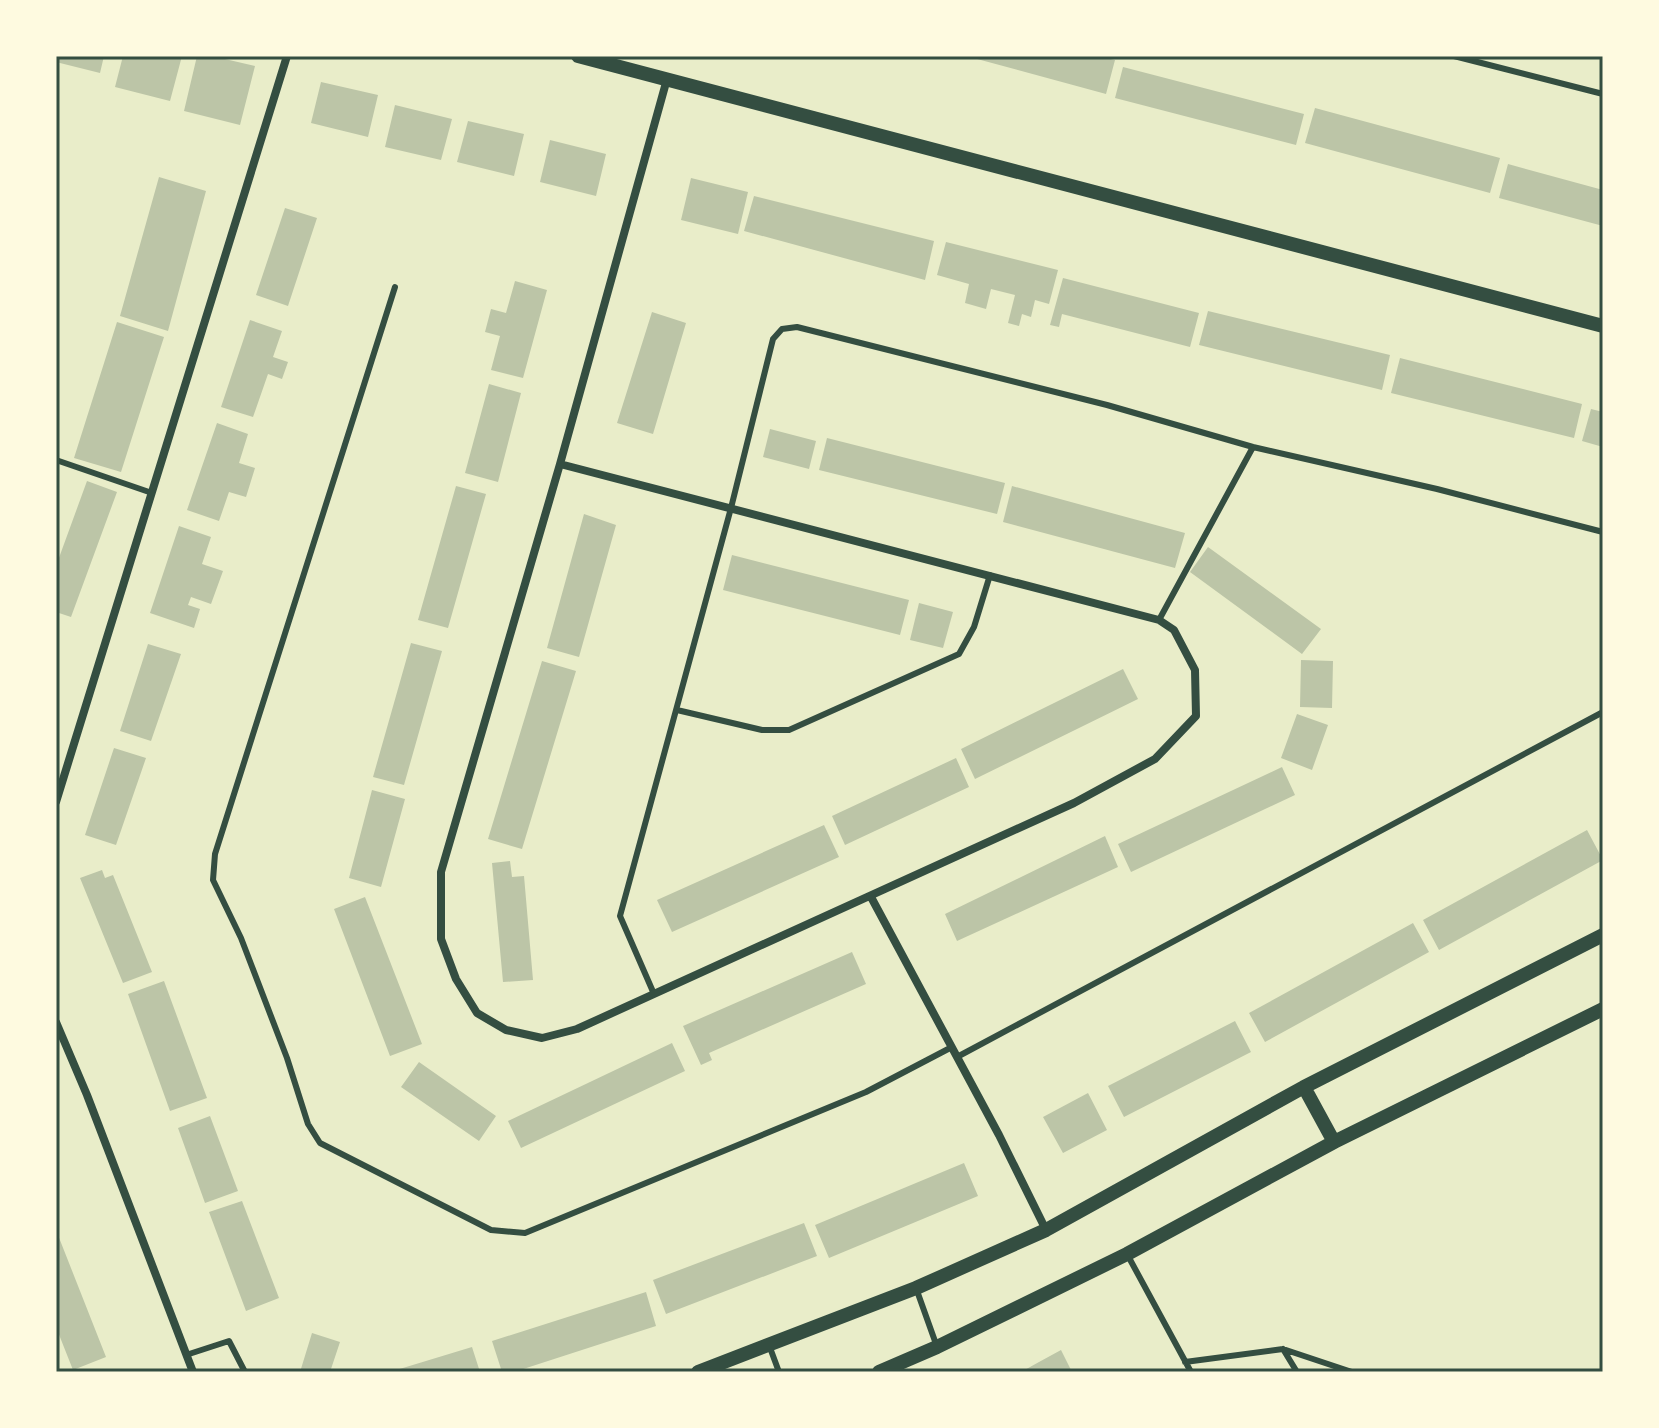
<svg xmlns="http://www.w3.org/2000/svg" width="1659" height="1428" font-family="'Work Sans',sans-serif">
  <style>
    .building { fill: #bcc5a7 }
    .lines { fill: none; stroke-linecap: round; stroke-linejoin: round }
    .service { stroke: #344e41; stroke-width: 6 }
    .minor { stroke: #344e41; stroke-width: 8 }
    .tertiary { stroke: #344e41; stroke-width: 14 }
    .neatline { fill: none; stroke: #344e41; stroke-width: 3 }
  </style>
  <rect width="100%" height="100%" fill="#e9edc9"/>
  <path class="building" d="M56 56H104L100 73 56 62Z
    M123 56H182L170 101 115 87Z
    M197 56H212L255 66 240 125 184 111Z
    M966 56H1098L1115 60 1106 94Z
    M1123 67 1304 114 1296 145 1115 98Z
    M321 82 378 95 368 137 311 123Z
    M395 105 452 119 441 160 385 147Z
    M1315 108 1500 158 1490 193 1305 143Z
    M468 121 524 134 514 176 457 162Z
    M550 140 606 154 596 196 540 182Z
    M1508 164 1603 190V226L1499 198Z
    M159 177 206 191 168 331 120 316Z
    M691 178 748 192 738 234 681 220Z
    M754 196 934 241 925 280 744 231Z
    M285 208 317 218 288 306 256 295Z
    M946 242 1058 270 1049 304 1035 300 1031 317 1022 314 1019 326 1008 323 1015 295 991 289 986 309 965 303 969 284 937 275Z
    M1063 278 1199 313 1190 347 1062 314 1059 327 1050 325Z
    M515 281 547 290 523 378 491 370 500 336 485 332 491 309 506 313Z
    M1208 311 1390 355 1382 390 1199 345Z
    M652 312 686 323 653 434 617 423Z
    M250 320 282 331 273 357 288 362 282 379 268 374 253 417 221 407Z
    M117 322 164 337 121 472 74 458Z
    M1400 358 1582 404 1574 438 1391 393Z
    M489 384 521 393 498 482 465 473Z
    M1591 409 1603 412V447L1582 441Z
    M217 423 248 434 239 463 255 468 246 497 229 492 219 521 187 510Z
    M770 429 816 441 809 469 763 457Z
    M827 438 1005 483 997 514 819 470Z
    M87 481 117 492 71 617 56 612V566Z
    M456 486 486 494 448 628 418 620Z
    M1012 486 1185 533 1175 568 1003 522Z
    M584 514 616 525 579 657 547 648Z
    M179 526 211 537 202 564 223 571 211 604 191 597 188 605 200 609 194 628 150 613Z
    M1208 547 1321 629 1302 654 1190 572Z
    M732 555 909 600 900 635 723 590Z
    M919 603 953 612 943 648 910 640Z
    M411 643 442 651 404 785 373 777Z
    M148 644 181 654 151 741 120 731Z
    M1301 660 1333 661 1332 708 1300 707Z
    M542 661 576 671 522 849 488 839Z
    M1123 669 1138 699 975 779 961 749Z
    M1297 714 1328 725 1312 770 1281 758Z
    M114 748 146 758 116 845 85 835Z
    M956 758 969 787 845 845 832 816Z
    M1282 767 1295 795 1131 872 1118 844Z
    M372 790 405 799 381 887 349 878Z
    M824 825 839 857 672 932 657 900Z
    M1587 830 1603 860 1439 950 1423 920Z
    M1105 836 1118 867 957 941 945 914Z
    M510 861 512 877 524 876 533 980 503 982 492 863Z
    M102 870 105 878 113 875 152 972 123 983 80 878Z
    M365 897 422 1044 390 1056 334 909Z
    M1413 923 1429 952 1265 1042 1249 1013Z
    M852 952 866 984 709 1053 712 1060 701 1065 683 1026Z
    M164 981 207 1098 170 1111 128 994Z
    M1235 1021 1251 1052 1124 1117 1108 1086Z
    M672 1043 685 1071 521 1148 508 1121Z
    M419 1062 496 1116 479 1141 401 1087Z
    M1088 1093 1107 1130 1063 1153 1043 1117Z
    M210 1116 238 1191 205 1203 178 1128Z
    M964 1163 978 1196 829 1258 815 1225Z
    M242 1201 279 1298 246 1311 209 1212Z
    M804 1223 817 1256 666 1314 653 1280Z
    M56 1230 106 1357 73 1370 56 1327Z
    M646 1292 656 1326 514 1372H502L492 1341Z
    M312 1333 340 1342 330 1372H300Z
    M472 1347 480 1372H393V1371Z
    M1061 1350 1072 1372H1021L1039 1362Z"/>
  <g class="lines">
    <path class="service" d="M1454 56 1603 94
      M395 287 215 854 213 880 241 938 287 1058 308 1124 320 1143 491 1230 525 1233 866 1092 952 1047
      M56 460 152 493
      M1159 620 1253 447
      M677 710 762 730H789L959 654 974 627 990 575
      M654 994 620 916 731 508 773 339 782 329 797 327 1107 405 1253 447 1437 489 1603 532
      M957 1057 1603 712
      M1127 1254 1191 1372
      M916 1288 936 1344
      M769 1345 779 1372
      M1283 1349 1297 1372
      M186 1355 229 1341 245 1372
      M1185 1362 1283 1349 1352 1372"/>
    <path class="minor" d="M560 464 1159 620 1174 630 1195 670 1196 716 1155 759 1074 803 577 1029 542 1038 506 1030 477 1013 456 979 441 939V872L560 464 667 79
      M56 802 287 56
      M871 897 999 1135 1046 1230
      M56 1022 87 1095 193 1372"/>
    <path class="tertiary" d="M578 56 1603 326
      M1304 1087 1334 1142
      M698 1372 916 1288 1046 1230 1304 1087 1603 935
      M879 1372 937 1347 1127 1254 1334 1142 1603 1009"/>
  </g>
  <rect width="1659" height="1428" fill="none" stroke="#fefae0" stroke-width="116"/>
  <rect x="58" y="58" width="1543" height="1312" class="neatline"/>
</svg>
